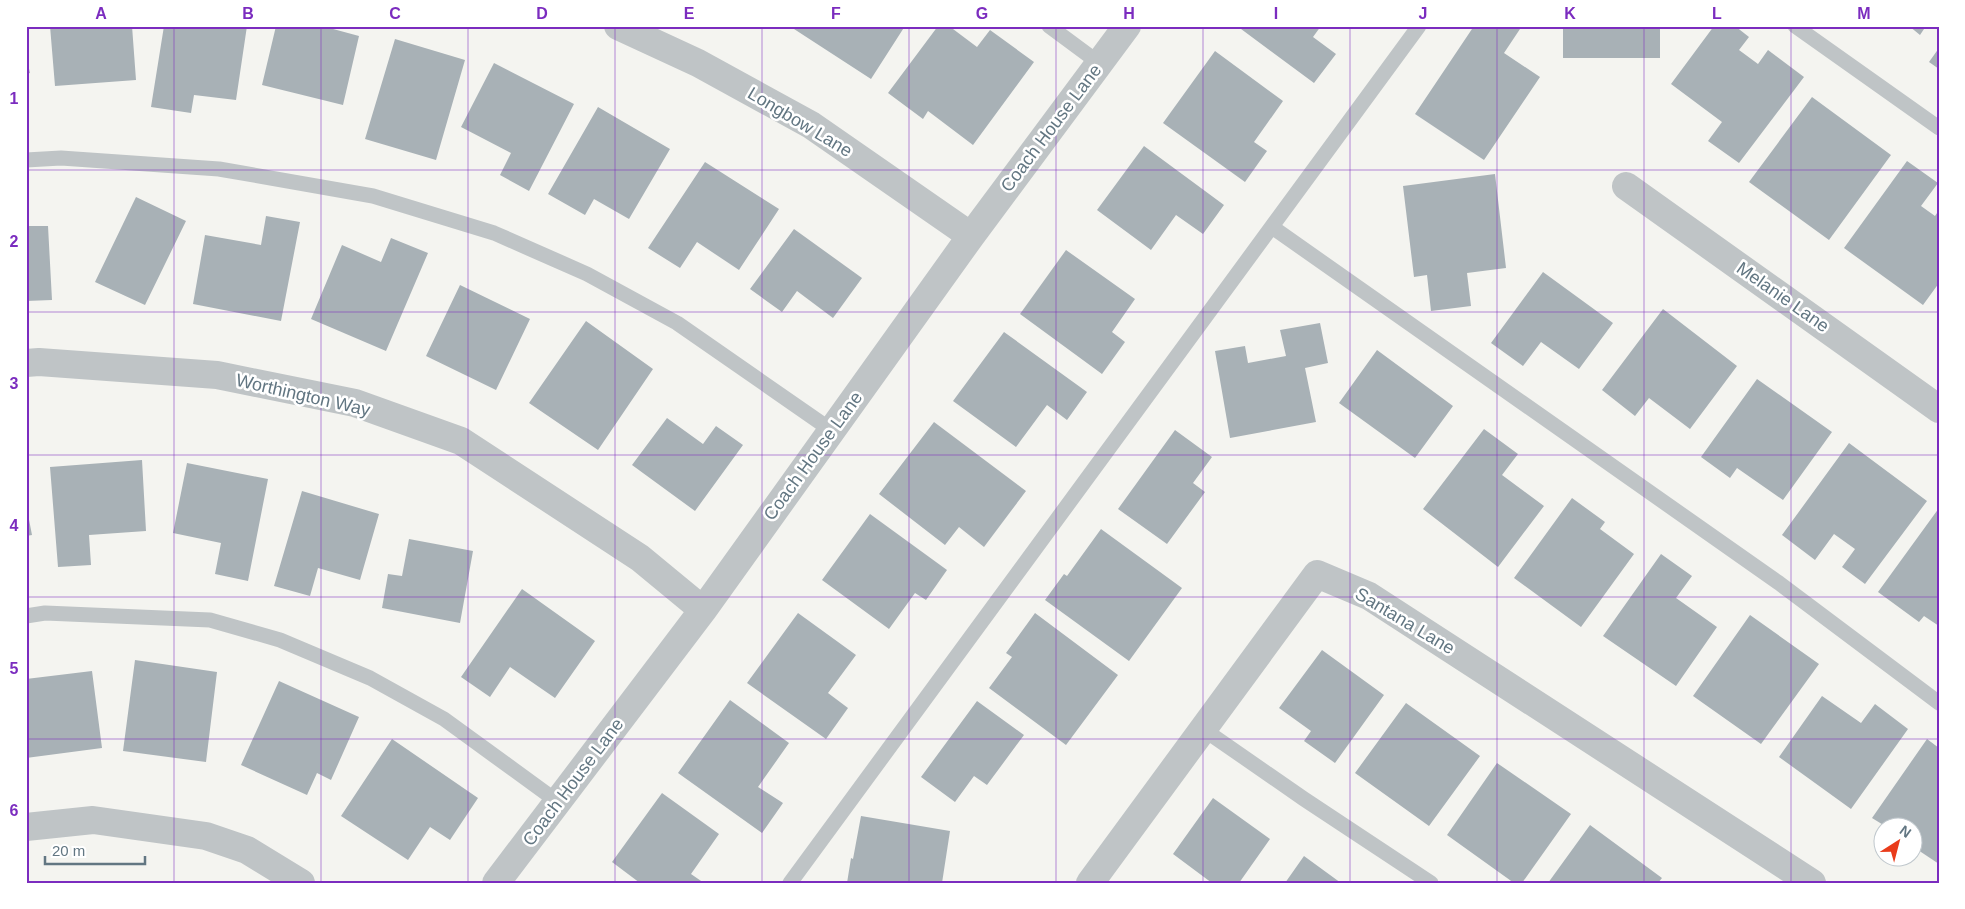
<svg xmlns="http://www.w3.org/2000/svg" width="1965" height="909" font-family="Arial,sans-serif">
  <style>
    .building { fill: #a8b1b6 }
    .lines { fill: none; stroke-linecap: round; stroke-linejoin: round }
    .lane { stroke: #bfc4c6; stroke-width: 15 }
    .street { stroke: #bfc4c6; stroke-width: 28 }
    .grid { fill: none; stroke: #7b2cbf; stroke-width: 1; stroke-opacity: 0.55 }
    .labels { text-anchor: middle; stroke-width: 5; stroke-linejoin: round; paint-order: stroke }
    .street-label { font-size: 18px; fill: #627682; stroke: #fff }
    .neatline { fill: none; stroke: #7b2cbf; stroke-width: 2 }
    .grid-label { font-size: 16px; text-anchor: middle; font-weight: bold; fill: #7b2cbf }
  </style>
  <rect width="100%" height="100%" fill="#f4f4f0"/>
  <path class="building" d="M50 26H132L136 80 55 86Z
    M164 26H247L236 100 194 95 191 113 151 107Z
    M276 26H322L359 36 343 105 262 85Z
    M796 26H905L871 79 794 29Z
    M938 26H949L977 47 990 30 1034 62 973 145 928 111 923 119 888 93Z
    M1237 26H1321L1313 37 1336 54 1314 83Z
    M1474 26H1522L1504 53 1540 77 1484 160 1415 114Z
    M1563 26H1660V58H1563Z
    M1714 26H1735L1749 37 1739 50 1758 64 1768 50 1804 77 1739 163 1708 141 1722 122 1671 84Z
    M1909 26H1926L1920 35Z
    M395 39 465 60 436 160 365 139Z
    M1939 48V69L1929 62Z
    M1215 51 1283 101 1254 142 1267 151 1245 182 1163 123Z
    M26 56 30 73 26 74Z
    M494 63 574 104 529 191 500 175 511 153 461 127Z
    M1812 97 1891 155 1829 240 1749 182Z
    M598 107 670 149 629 219 594 199 585 215 548 194Z
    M1144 146 1224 205 1203 234 1176 215 1151 250 1097 210Z
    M1907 161 1938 183 1921 206 1935 216 1939 210V283L1923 305 1844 248Z
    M705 162 779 209 739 270 697 242 680 268 648 248Z
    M1495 174 1506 268 1467 273 1471 306 1431 311 1427 275 1414 277 1403 186Z
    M136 197 186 221 145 305 95 282Z
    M266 216 300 222 281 321 193 304 205 235 261 245Z
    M26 226H48L52 300 26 301Z
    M794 229 862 278 833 318 797 291 782 312 750 289Z
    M391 238 428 253 386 351 311 319 342 245 381 262Z
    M1066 250 1135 299 1112 332 1125 342 1102 374 1020 314Z
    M1543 272 1613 323 1579 369 1541 342 1523 366 1491 343Z
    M460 285 530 319 496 390 426 356Z
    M1663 309 1737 366 1690 429 1649 398 1635 416 1602 390Z
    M586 321 653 369 598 450 529 403Z
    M1320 323 1328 363 1305 368 1316 422 1230 438 1215 351 1245 346 1248 363 1286 356 1280 330Z
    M1004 332 1087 392 1067 420 1047 405 1016 447 953 401Z
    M1377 350 1453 406 1415 458 1339 403Z
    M1757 379 1832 432 1783 500 1737 468 1730 478 1701 457Z
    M667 418 703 444 716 426 743 445 695 511 632 465Z
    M934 422 1026 491 984 547 959 527 945 545 879 494Z
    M1484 429 1518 454 1502 475 1544 506 1498 567 1423 509Z
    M1175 430 1212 457 1193 483 1205 492 1167 544 1118 509Z
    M1849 443 1927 501 1865 584 1842 567 1855 549 1834 534 1815 560 1782 535Z
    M142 460 146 531 89 535 91 565 58 567 50 467Z
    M187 463 268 479 248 581 215 574 221 543 173 533Z
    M302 491 379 514 360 580 318 568 310 596 274 586Z
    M1572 498 1605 522 1600 529 1634 554 1581 627 1514 578Z
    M26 504 32 535 26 536Z
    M1939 508V626L1924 616 1919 622 1878 592Z
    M870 514 947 570 926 600 915 593 889 629 822 580Z
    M1101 529 1182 588 1129 661 1045 600 1064 574 1067 576Z
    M409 539 473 551 460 623 382 608 388 574 402 576Z
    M1661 554 1692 576 1676 598 1717 627 1676 686 1603 636Z
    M522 589 595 641 555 698 510 667 490 697 461 677Z
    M798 613 856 655 828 693 848 708 826 739 747 683Z
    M1035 613 1118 675 1066 745 989 688 1012 657 1006 653Z
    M1750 615 1819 664 1761 744 1693 696Z
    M1322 650 1384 695 1335 763 1304 741 1311 731 1279 708Z
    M135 660 217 672 206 762 123 751Z
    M92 671 102 748 26 758V679Z
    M279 681 359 717 331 780 317 773 307 795 241 765Z
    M1822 696 1861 723 1875 704 1908 729 1851 809 1779 757Z
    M730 700 789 743 758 787 783 803 762 833 678 773Z
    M977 701 1024 735 987 785 974 776 955 802 921 777Z
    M1406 703 1480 756 1429 826 1355 773Z
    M392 739 478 798 450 840 430 827 408 860 341 816Z
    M1927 739 1939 748V864L1912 846V826H1885L1872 818Z
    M1497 763 1571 814 1522 883H1514L1447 835Z
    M662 793 719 834 691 874 704 883H640L612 862Z
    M1213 798 1270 839 1239 883H1212L1173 854Z
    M861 816 950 831 942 883H847L851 858 853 859Z
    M1590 825 1662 878 1658 883H1548Z
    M1304 856 1341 883H1285Z"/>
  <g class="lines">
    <path class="lane" d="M1049 26 1099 63
      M1795 26 1939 128
      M26 160 61 158 219 169 373 196 494 233 587 274 677 323 831 430
      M1272 227 1779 583 1939 703
      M26 616 45 613 210 620 280 640 370 678 444 719 558 802
      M1203 729 1304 799 1431 883
      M790 883 1419 26"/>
    <path class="street" d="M618 26 698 63 811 125 971 236
      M1626 186 1939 409
      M26 363 39 362 217 375 355 403 461 441 640 558 703 610
      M26 827 93 820 206 836 247 850 301 883
      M496 883 703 610 971 236 1127 26
      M1090 883 1317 574 1369 596 1812 883"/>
  </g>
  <path class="grid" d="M174 26V883M321 26V883M468 26V883M615 26V883M762 26V883M909 26V883M1056 26V883M1203 26V883M1350 26V883M1497 26V883M1644 26V883M1791 26V883M26 170H1939M26 312H1939M26 455H1939M26 597H1939M26 739H1939"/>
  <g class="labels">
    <g class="street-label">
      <text transform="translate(800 122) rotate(31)" y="6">Longbow Lane</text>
      <text transform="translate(1051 128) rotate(-53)" y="6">Coach House Lane</text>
      <text transform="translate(1783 297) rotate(35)" y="6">Melanie Lane</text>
      <text transform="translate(303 395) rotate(13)" y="6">Worthington Way</text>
      <text transform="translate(813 456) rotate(-54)" y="6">Coach House Lane</text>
      <text transform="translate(1405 621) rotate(31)" y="6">Santana Lane</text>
      <text transform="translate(573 782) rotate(-53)" y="6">Coach House Lane</text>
    </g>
  </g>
  <rect width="1965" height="909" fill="none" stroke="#ffffff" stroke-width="55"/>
  <g transform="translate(1898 842) rotate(36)"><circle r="24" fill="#ffffff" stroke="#c0c8cd"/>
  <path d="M0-4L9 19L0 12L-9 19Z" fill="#e93c1b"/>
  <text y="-8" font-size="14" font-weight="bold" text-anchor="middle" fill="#627682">N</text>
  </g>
  <path d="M45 856v8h100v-8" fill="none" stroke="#627682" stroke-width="2.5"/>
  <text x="52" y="856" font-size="15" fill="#627682" stroke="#ffffff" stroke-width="4" paint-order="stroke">20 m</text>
  <rect x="28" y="28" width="1910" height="854" class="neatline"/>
  <g class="grid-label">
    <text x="101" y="19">A</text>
    <text x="248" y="19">B</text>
    <text x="395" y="19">C</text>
    <text x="542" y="19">D</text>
    <text x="689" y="19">E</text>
    <text x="836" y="19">F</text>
    <text x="982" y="19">G</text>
    <text x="1129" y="19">H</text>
    <text x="1276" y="19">I</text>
    <text x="1423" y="19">J</text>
    <text x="1570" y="19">K</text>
    <text x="1717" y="19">L</text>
    <text x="1864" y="19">M</text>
    <text x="14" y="104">1</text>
    <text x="14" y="247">2</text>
    <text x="14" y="389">3</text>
    <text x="14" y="531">4</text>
    <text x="14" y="674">5</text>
    <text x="14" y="816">6</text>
  </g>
</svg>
